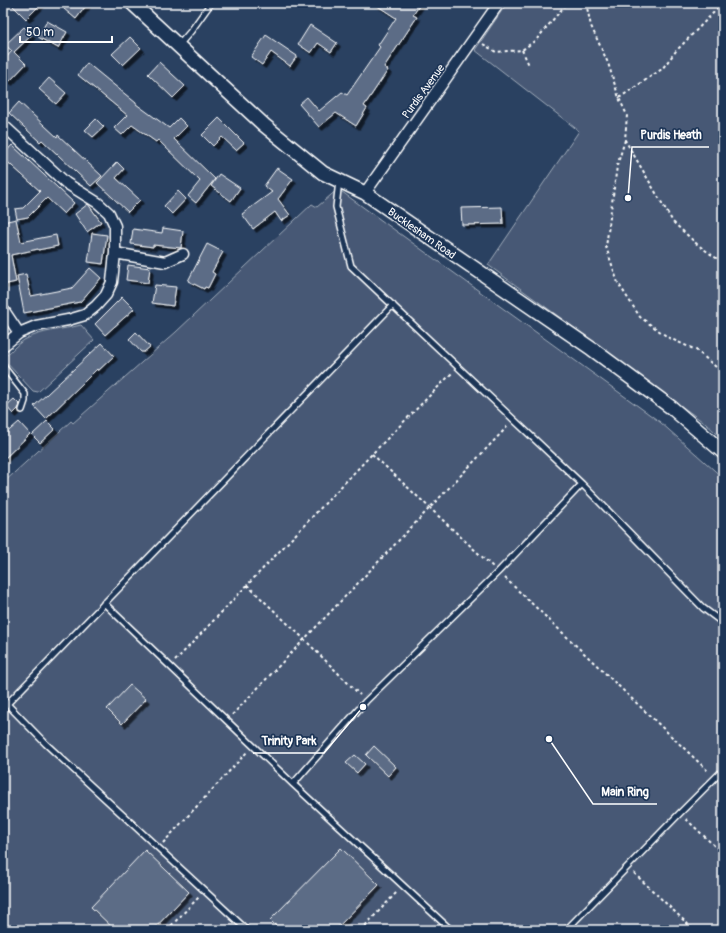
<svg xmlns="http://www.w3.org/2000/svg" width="726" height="933" font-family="Pangolin,sans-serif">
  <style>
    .green { fill: #465975; stroke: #a2acba }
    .building { fill: #5b6c86; stroke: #fff; filter: url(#shadow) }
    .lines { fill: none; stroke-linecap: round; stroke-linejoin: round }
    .service-casing { stroke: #fff; stroke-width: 8 }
    .minor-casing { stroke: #fff; stroke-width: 13 }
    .tertiary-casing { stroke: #fff; stroke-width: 16 }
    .path { stroke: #fff; stroke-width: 2; stroke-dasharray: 3 3; stroke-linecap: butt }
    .service { stroke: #1d3557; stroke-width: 5 }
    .minor { stroke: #1d3557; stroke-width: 10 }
    .tertiary { stroke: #1d3557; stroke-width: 13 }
    .labels { text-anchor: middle; stroke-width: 3.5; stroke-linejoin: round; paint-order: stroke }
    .street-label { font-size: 11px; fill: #fff; stroke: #1d3557 }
    .leader { fill: none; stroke: #fff; stroke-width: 1.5 }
    .callout-dot { fill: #fff; stroke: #1d3557; stroke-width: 1.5 }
    .callout-label { font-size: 12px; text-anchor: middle; font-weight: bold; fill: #fff; stroke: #1d3557; stroke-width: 3.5; stroke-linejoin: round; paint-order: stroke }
  </style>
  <defs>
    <filter id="shadow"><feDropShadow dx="3.5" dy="3.5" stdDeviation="0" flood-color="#0009"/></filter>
  </defs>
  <rect width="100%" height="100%" fill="#2a4161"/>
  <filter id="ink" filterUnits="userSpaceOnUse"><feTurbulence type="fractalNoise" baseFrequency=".025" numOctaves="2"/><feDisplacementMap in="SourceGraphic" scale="8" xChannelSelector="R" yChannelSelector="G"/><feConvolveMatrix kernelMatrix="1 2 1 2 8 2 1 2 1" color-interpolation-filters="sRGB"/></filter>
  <g filter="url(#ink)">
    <path class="green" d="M507 3H723V439L706 424 488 265 579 131 475 50Z
      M338 189 660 422 723 478V930H3V483L71 421 73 423 176 332 312 204 317 207Z
      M81 325 94 340 38 392 33 391 3 359C10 352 16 345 24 340 42 330 62 330 81 325Z"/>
    <path class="building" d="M10 3H42L26 19Z
      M68 3H88L76 19 64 9Z
      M373 3H421L413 15 417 17 384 67 388 70 364 106 367 108 356 126 336 113 319 127 299 104 307 97 319 111 342 92 347 95 380 47 378 45 396 18Z
      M47 21 67 32 58 48 38 37Z
      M310 25 337 43 331 52 318 43 311 53 298 44Z
      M24 27 32 35 14 52 26 64 9 82 3 77V61L12 51 5 45Z
      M266 35 297 56 290 66 271 52 262 65 251 57Z
      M130 37 141 48 123 65 112 54Z
      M159 62 185 86 173 98 148 74Z
      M87 63 136 103V104L169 128 179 118 187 126 174 139 215 179 196 203 188 196 200 181 158 140 156 142 132 125 122 135 114 128 127 115 78 75Z
      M49 78 66 93 56 104 39 89Z
      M19 102 57 137 58 135 102 176 91 186 42 140 40 142 9 113Z
      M219 118 244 143 236 150 222 137 213 146 202 135Z
      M96 119 104 127 93 137 85 130Z
      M12 145 74 203 64 214 47 198 28 217 17 219 15 209 23 208 40 191 3 158V155Z
      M117 162 124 169 116 178 140 200 128 212 97 183Z
      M277 168 293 179 278 199 290 215 281 221 275 212 253 229 242 214 272 192 264 186Z
      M219 174 240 188 231 201 211 186Z
      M178 191 186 199 172 214 164 206Z
      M88 204 101 222 87 232 75 214Z
      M502 207 503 224 462 225 461 208Z
      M16 219 21 242 56 235 58 246 38 250V249L11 255 16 282 3 285V238H5L3 222Z
      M163 228 183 231 181 248 153 245V247L131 244 133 229 162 233Z
      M92 233 107 235 103 264 88 262Z
      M207 244 223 252 212 272 215 274 208 288 205 287 204 289 188 281Z
      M128 265 150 268 148 283 126 280Z
      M90 268 101 278 80 302 24 313 17 276 26 274 31 296 72 288Z
      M155 285 176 287 173 306 152 303Z
      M122 297 134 309 105 335 95 324Z
      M136 332 150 347 144 352H141L129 339Z
      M102 343 114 356 98 371 97 369 85 381 46 419 34 406Z
      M14 399 20 405 18 409 13 414 6 406Z
      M47 421 55 429 40 443 32 435Z
      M19 422 30 434 3 460V436Z
      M130 685 146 699 122 724 107 709Z
      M374 746 396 767 388 776 366 755Z
      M355 755 365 764 357 773 346 763Z
      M341 848 379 885 335 930H280L270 920Z
      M145 850 189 892 153 930H115L91 907Z"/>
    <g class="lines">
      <defs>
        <path id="service" d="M179 45 191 31 211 3
          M339 181 336 207 351 266 582 484 703 608 723 623
          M3 366 25 394V401L22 410
          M104 603 293 784 451 930
          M3 703 7 704 46 744 247 930
          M7 704 393 305
          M293 784 366 701 498 572 582 484
          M566 930 680 813 723 770"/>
        <path id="minor" d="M3 125 66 183 98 203 109 213 115 226V253L112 282 106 295 96 306 85 315 68 320 36 326 19 333 3 346
          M365 193 499 3
          M115 253 165 262 183 254
          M3 309 19 333"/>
        <path id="tertiary" d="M132 3 264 125 323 173 365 193 592 349 672 408 723 452"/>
      </defs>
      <use href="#service" class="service-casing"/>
      <use href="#minor" class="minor-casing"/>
      <use href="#tertiary" class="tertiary-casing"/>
      <path class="path" d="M586 3 591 26 608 63 619 98 627 115 625 140 673 222 698 245 723 263
        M483 44 496 52 522 50 536 40 567 3
        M522 50 529 65
        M619 98 662 69 676 51 723 3
        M625 140 617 166 606 247 618 283 640 317 669 338 696 350 723 373
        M372 454 493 567
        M505 578 709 772
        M247 585 304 639 360 695
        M175 661 372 454 452 373
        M232 715 508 426
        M686 819 723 854
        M163 843 247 752
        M634 873 694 930
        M167 930 199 897
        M361 930 397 892"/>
      <use href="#service" class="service"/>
      <use href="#minor" class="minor"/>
      <use href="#tertiary" class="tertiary"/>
    </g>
  </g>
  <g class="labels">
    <g class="street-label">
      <text transform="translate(423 91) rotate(-54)" y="4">Purdis Avenue</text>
      <text transform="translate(422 233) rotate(35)" y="4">Bucklesham Road</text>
    </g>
  </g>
  <path class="leader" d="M628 198L632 147H709M363 707L324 753H253M549 739L593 804H657"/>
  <g class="callout-dot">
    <circle cx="628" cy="198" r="4"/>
    <circle cx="363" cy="707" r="4"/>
    <circle cx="549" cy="739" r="4"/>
  </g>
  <g class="callout-label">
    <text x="671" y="139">Purdis Heath</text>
    <text x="289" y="745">Trinity Park</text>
    <text x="625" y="796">Main Ring</text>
  </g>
  <rect width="726" height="933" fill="none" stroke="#1d3557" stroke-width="16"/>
  <rect x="8" y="8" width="710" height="917" fill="none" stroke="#fff" stroke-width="1.5" filter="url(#ink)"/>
  <path d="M20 36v6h92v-6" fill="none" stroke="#ffffff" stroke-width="2"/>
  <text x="26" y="36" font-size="12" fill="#ffffff" stroke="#1d3557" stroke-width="3" paint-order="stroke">50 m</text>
</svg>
